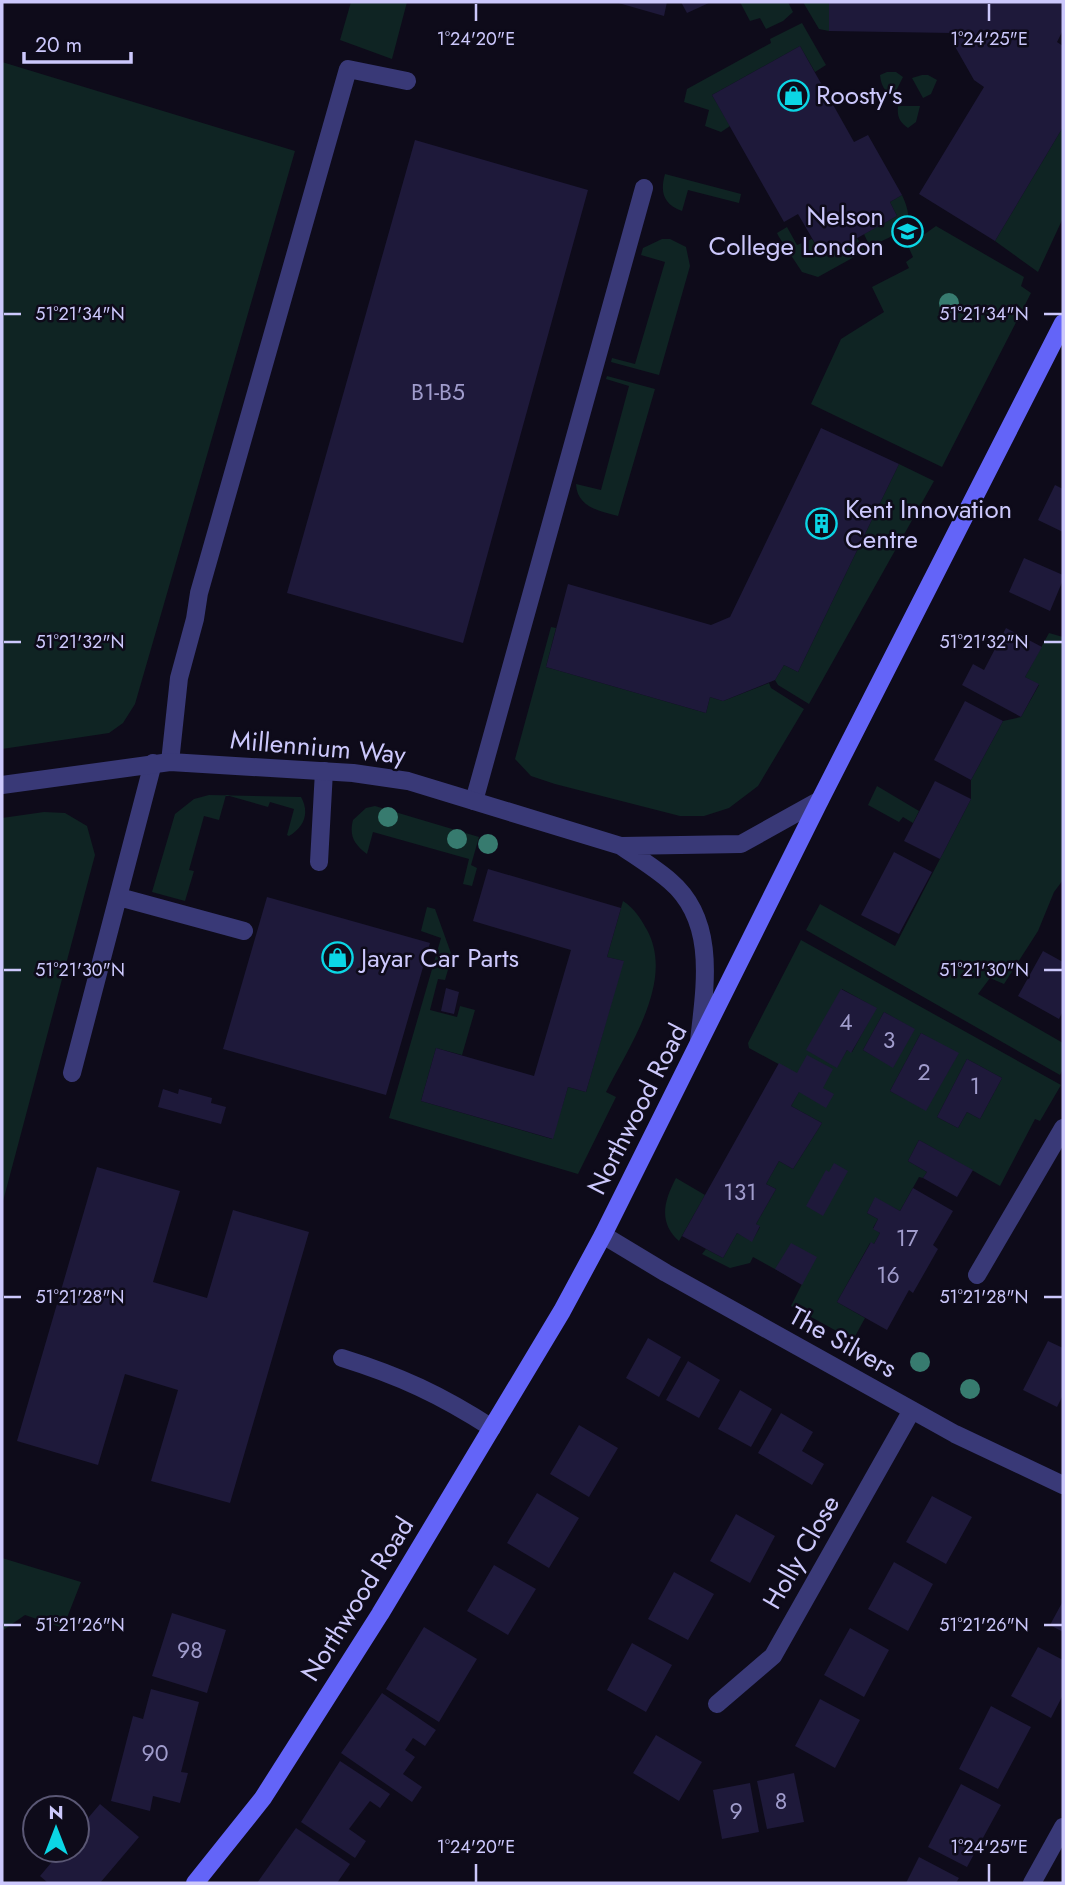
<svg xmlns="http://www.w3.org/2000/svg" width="1065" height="1885" font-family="Jost,sans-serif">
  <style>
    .green { fill: #0f2423; fill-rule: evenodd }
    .building { fill: #1e193a }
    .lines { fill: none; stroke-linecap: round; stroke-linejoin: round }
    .lane { stroke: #393977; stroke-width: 18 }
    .street { stroke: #393977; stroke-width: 18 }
    .secondary { stroke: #6364f8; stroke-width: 18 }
    .tree { fill: #377b6f }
    .ticks { fill: none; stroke: #ccc8fc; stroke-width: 2.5 }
    .labels { text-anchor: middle; stroke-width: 5; stroke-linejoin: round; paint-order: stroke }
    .number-label { font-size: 23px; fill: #a09ccc }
    .poi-label { font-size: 26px; fill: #ccc8fc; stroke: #0e0b1a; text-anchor: start }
    .street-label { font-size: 26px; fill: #ccc8fc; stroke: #0e0b1a }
    .ticks-label { font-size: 18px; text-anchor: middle; fill: #ccc8fc; stroke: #0e0b1a; stroke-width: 5; stroke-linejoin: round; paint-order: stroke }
  </style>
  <rect width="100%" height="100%" fill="#0e0b1a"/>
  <path class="green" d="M351 2H407L392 59 340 40Z
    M740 2H788L793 12 783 21 766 29 760 18 750 21Z
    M803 2H829V31L819 29Z
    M802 23 826 65 815 72 800 46 712 95 730 126 721 132 705 126 709 110 684 102 687 89 771 43 770 39Z
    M2 62 295 151 135 704 123 723 109 733 2 749Z
    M887 72H896L903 77 893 97C885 91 881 86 880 75Z
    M922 75H928L937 80 931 94 923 98 912 78Z
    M898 106H920L916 122 908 128C899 122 897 116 898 106Z
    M1063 127V218L1038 272 995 241Z
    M665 174 741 194 739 203 688 190 682 211C663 204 660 192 665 174Z
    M902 195C919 232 899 231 870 247L864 234 897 216 890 202Z
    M936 226 1024 277 1021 286 1031 293 942 467 811 404 841 339 884 312 872 287 909 268 906 262 913 257 908 246Z
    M787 227 797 245 812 239 823 257 857 238 865 251 818 277 802 272 779 237 777 233Z
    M662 239H670L686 247 690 266 659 375 611 362 612 358 635 364 665 262 641 255 643 248Z
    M607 376 655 389 618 516C599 511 577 507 576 484L601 490 629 386 606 379Z
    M899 464 934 481 809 704 778 685 775 680 784 665 798 672Z
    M551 627 556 628 546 667 706 713 710 697 723 701 769 683 771 688 804 709 758 786 729 808 704 816H680L555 784 531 776 515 759Z
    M1049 633 1063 637V880L1054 892 1038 931 1004 984 990 978 978 994 1063 1043V1069L1060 1075 806 930 820 904 895 946 971 799V780L1003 721 1021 717 1039 685 1025 677Z
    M877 786 919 811 913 823 903 817 899 822 868 805Z
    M209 795 301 797C310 813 304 827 289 836L287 835 294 809 270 802 268 807 226 795 219 820 204 816 189 870 194 871 185 901 152 892 175 814 194 799Z
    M375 806 479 837 471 865 477 868 472 886 463 884 469 859 373 832 367 854C354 844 349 836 353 820L366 808Z
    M44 812 65 813 87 826 95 855 2 1205V818Z
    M623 901C634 908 641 919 647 930 675 981 629 1046 606 1092L616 1097 578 1174 389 1118 441 938 421 931 427 907 435 909 452 956 445 980 438 979 430 1010 457 1017 460 1006 475 1010 462 1055 436 1048 421 1101 552 1139 568 1087 586 1092 623 961 607 957Z
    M801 940 1061 1085 1040 1121 1035 1119 1000 1186 919 1140 908 1161 927 1172 923 1178 919 1177 900 1211 875 1198 867 1213 878 1219 873 1228 880 1233 874 1244 870 1243 837 1302 865 1318 853 1340 791 1306 802 1284 753 1257 750 1263 730 1268 702 1254 706 1249 723 1258 737 1233 752 1241 760 1227 756 1224 776 1189 766 1184 779 1161 793 1169 822 1123 791 1106 806 1079 749 1048 748 1043ZM842 989 876 1008 852 1052 847 1050 837 1067 807 1050ZM884 1012 914 1029 893 1067 863 1050ZM921 1033 958 1054 926 1110 890 1091ZM967 1059 1002 1078 980 1119 967 1112 958 1128 937 1117Z
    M676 1178 705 1195 679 1241C658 1222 664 1201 676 1178Z
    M2 1558 81 1582 63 1628 25 1615 2 1631Z"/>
  <path class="building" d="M615 2H667L664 16Z
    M681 2H711L687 13Z
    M829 2H1063V30L1057 42 1063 46V127L995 241 919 194 984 87 974 80 953 43V33L829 31Z
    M800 46 854 142 868 135 902 195 890 202 897 216 823 257 798 214 784 222 712 95Z
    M415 140 588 190 463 643 287 593Z
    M821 428 899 464 798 672 784 665 775 680 723 701 710 697 706 713 546 667 568 584 711 625 730 617Z
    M1055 485 1063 489V532L1038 520Z
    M1024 558 1063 575V580L1050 611 1009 592Z
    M1006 628 1042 647 1025 677 1039 684 1021 717 962 685 973 664 984 670Z
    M965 701 1003 721 971 780 934 760Z
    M935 781 971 799 940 859 904 841Z
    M894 852 932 872 899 934 861 915Z
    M488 869 621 908 607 957 624 961 586 1092 568 1087 553 1139 421 1101 436 1048 534 1076 571 950 473 921Z
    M267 897 430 943 386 1095 223 1049Z
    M1043 951 1063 962V1011L1059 1019 1018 996Z
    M446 988 459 992 454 1014 441 1011Z
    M841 989 877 1008 851 1053 847 1050 837 1068 806 1050Z
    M884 1012 915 1029 893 1068 863 1050Z
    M921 1033 959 1053 926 1111 890 1091Z
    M807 1055 833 1069 823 1088 834 1094 826 1108 799 1092 791 1106 822 1123 793 1169 779 1161 766 1184 776 1189 756 1224 760 1226 752 1242 737 1233 723 1258 682 1236 779 1063 797 1073Z
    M967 1059 1002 1078 980 1119 967 1112 958 1128 937 1117Z
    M163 1089 178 1094 179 1089 212 1098 211 1103 226 1107 221 1124 158 1107Z
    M919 1140 973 1170 957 1197 923 1178 927 1172 908 1161Z
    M834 1163 848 1171 823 1216 806 1206 826 1170 829 1172Z
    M97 1167 180 1191 153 1282 207 1298 233 1210 309 1232 230 1503 151 1481 178 1390 125 1374 98 1465 17 1441Z
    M913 1188 953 1211 933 1245 938 1249 913 1293 909 1290 887 1330 837 1302 871 1242 874 1244 880 1233 873 1229 878 1219 867 1213 875 1197 900 1211Z
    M791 1243 817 1257 802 1285 775 1269Z
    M648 1338 681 1357 659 1397 626 1378Z
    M1048 1341 1063 1348V1395L1057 1407 1023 1390Z
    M688 1361 720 1380 699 1418 666 1400Z
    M740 1390 772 1409 751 1447 718 1429Z
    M781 1413 813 1432 802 1451 824 1464 812 1485 758 1453Z
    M579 1425 618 1448 589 1497 550 1474Z
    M537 1493 579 1518 549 1568 507 1543Z
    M932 1496 972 1517 946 1564 906 1542Z
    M736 1514 775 1536 750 1583 710 1561Z
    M894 1562 933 1584 908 1631 868 1609Z
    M494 1565 536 1589 508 1635 467 1611Z
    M674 1572 714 1594 688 1640 648 1619Z
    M1063 1601V1632L1050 1625Z
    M172 1613 226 1630 207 1693 152 1676Z
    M424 1627 477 1659 439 1722 386 1689Z
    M850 1628 889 1650 864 1697 824 1675Z
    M632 1643 672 1665 646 1712 607 1690Z
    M1038 1647 1063 1660V1695L1051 1718 1011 1696Z
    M151 1689 199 1702 181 1772 188 1773 180 1803 153 1796 150 1811 111 1801 133 1716 143 1719Z
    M382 1693 436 1730 425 1746 413 1738 405 1750 415 1757 403 1774 422 1787 412 1802 341 1753Z
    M820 1699 860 1720 835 1768 795 1746Z
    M991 1706 1031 1727 998 1789 959 1769Z
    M656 1735 702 1762 679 1801 633 1773Z
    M340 1761 390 1794 380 1808 370 1801 349 1829 366 1841 355 1858 301 1822Z
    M794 1773 804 1822 767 1829 757 1781Z
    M750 1783 759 1832 722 1839 713 1790Z
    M961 1784 1001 1805 967 1867 928 1847Z
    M100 1804 139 1837 100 1883H48L40 1876 62 1850H77V1831Z
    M296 1828 350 1864 337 1883H257Z
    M919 1857 959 1878 956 1883H906Z"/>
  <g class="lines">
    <path class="lane" d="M170 762 179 678 195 619 199 593 348 69 407 81
      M474 801 644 188
      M319 862 324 771
      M119 897 244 931
      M72 1073 153 763
      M342 1358C400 1376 441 1395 492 1428"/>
    <path class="street" d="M2 785 170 762 353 773 408 781 621 846 741 844 820 800
      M621 846C637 857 655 868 670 881 717 921 705 986 699 1041
      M603 1235 666 1273 955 1434 1063 1485
      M977 1275 1063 1128
      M717 1704 773 1656 912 1410
      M1032 1883 1063 1827"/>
    <path class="secondary" d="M195 1883 263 1798 380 1614 562 1311 603 1235 820 800 1063 323"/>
  </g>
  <g class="tree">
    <circle cx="949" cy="303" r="10"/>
    <circle cx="388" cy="817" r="10"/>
    <circle cx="457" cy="839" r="10"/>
    <circle cx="488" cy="844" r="10"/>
    <circle cx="920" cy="1362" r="10"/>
    <circle cx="970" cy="1389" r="10"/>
  </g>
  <path class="ticks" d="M476 4V21M989 4V21M4 314H21M1044 314H1062M4 642H21M1044 642H1062M4 970H21M1044 970H1062M4 1297H21M1044 1297H1062M4 1625H21M1044 1625H1062M476 1864V1882M989 1864V1882"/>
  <defs>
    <symbol id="shop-ring" viewBox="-11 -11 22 22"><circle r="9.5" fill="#0e0b1a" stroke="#0bd6e5" stroke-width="1.5"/><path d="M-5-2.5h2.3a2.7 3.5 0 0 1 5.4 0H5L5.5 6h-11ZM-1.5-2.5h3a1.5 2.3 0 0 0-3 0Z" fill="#0bd6e5"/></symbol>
    <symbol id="university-ring" viewBox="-11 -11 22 22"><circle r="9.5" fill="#0e0b1a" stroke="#0bd6e5" stroke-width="1.5"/><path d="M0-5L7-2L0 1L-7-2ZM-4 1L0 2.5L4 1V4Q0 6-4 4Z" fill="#0bd6e5"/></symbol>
    <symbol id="building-ring" viewBox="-11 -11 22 22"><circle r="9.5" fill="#0e0b1a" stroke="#0bd6e5" stroke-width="1.5"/><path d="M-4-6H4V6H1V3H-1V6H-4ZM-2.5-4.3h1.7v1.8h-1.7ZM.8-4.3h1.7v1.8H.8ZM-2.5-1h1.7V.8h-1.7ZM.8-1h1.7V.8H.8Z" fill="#0bd6e5"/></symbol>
  </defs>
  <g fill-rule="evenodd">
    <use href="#shop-ring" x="776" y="78" width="35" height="35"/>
    <use href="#university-ring" x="890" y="214" width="35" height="35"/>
    <use href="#building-ring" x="804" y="506" width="35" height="35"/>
    <use href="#shop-ring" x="320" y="940" width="35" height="35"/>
  </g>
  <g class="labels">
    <g class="number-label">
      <text x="438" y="400">B1-B5</text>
      <text x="846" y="1030">4</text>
      <text x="889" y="1048">3</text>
      <text x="924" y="1080">2</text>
      <text x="975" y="1094">1</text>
      <text x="740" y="1200">131</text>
      <text x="907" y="1246">17</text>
      <text x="888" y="1283">16</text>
      <text x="190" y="1658">98</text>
      <text x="155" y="1761">90</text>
      <text x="781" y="1809">8</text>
      <text x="736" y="1819">9</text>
    </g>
    <g class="poi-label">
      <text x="816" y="104">Roosty's</text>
      <text x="884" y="225" text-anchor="end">Nelson<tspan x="884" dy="30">College London</tspan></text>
      <text x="845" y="518">Kent Innovation<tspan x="845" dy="30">Centre</tspan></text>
      <text x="361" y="967">Jayar Car Parts</text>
    </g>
    <g class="street-label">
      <text transform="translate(318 747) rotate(5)" y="9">Millennium Way</text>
      <text transform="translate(637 1109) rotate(-63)" y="9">Northwood Road</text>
      <text transform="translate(843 1342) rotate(29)" y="9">The Silvers</text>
      <text transform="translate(801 1552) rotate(-60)" y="9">Holly Close</text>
      <text transform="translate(357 1599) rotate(-58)" y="9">Northwood Road</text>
    </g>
  </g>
  <g class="ticks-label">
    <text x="476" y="45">1°24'20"E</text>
    <text x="989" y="45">1°24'25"E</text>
    <text x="80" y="320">51°21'34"N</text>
    <text x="984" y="320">51°21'34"N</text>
    <text x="80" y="648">51°21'32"N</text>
    <text x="984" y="648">51°21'32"N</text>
    <text x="80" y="976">51°21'30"N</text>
    <text x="984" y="976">51°21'30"N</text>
    <text x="80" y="1303">51°21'28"N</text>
    <text x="984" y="1303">51°21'28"N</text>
    <text x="80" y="1631">51°21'26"N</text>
    <text x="984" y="1631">51°21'26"N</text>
    <text x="476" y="1853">1°24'20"E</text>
    <text x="989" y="1853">1°24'25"E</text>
  </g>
  <rect width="1065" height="1885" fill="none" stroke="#ccc8fc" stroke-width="7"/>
  <g transform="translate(56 1829)"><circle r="33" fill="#0e0b1a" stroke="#5a5774" stroke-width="2"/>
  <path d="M0-5L12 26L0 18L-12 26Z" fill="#0bd6e5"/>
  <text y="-10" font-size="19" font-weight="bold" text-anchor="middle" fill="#ccc8fc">N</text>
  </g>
  <path d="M24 52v10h107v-10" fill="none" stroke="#ccc8fc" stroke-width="3.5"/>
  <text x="35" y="52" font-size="21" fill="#ccc8fc" stroke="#0e0b1a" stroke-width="5" paint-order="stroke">20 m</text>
</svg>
